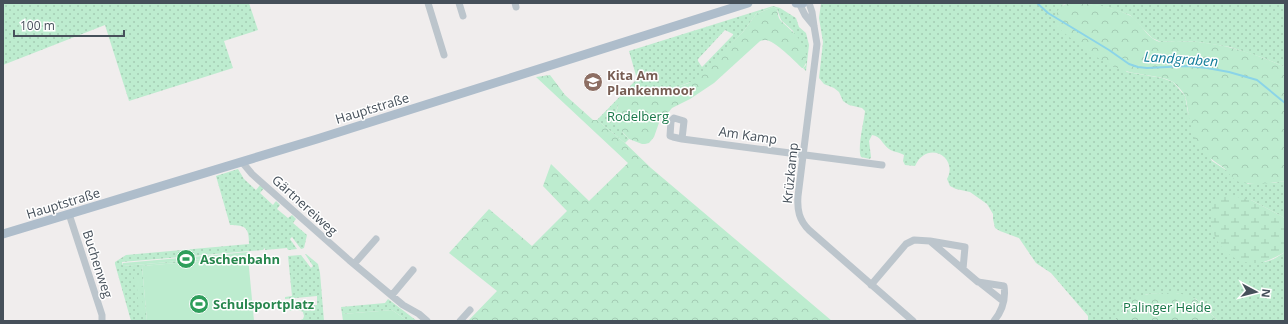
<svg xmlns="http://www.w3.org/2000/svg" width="1288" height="324" font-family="'Open Sans',sans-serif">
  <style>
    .green { fill: url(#green-dots); fill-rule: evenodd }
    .forest { fill: url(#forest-crowns) }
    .wetland { fill: url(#wetland-marsh) }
    .pitch { fill: #bdeccf }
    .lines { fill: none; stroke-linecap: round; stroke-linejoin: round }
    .stream { stroke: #8bd4e8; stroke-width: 2 }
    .minor { stroke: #bcc5cc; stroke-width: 7 }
    .major { stroke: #aebdcb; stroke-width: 9 }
    .labels { text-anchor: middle; stroke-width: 3; stroke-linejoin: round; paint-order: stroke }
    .education-label { font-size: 13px; font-weight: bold; fill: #785e54; stroke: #fff; text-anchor: start }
    .street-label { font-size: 13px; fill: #46505a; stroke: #fff }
    .park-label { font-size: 13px; fill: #1a7849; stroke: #fff }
    .leisure-label { font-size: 13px; font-weight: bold; fill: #27864d; stroke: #fff; text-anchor: start }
    .water-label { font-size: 14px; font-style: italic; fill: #127d9a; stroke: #fff }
  </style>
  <defs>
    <pattern id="green-dots" width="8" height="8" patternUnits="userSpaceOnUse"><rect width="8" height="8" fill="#bdeccf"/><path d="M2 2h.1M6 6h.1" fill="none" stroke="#a4ccb4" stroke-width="1.8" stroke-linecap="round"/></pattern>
    <pattern id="forest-crowns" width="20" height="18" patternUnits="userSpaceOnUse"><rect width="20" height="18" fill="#bdeccf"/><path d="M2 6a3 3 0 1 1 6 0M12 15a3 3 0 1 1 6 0" fill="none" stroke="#a4ccb4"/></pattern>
    <pattern id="wetland-marsh" width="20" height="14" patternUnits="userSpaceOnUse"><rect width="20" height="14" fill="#bdeccf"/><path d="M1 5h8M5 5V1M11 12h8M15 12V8" fill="none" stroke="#a4ccb4"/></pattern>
  </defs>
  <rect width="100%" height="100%" fill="#f0eded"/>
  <path class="green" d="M3 3H249L258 30 224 41 233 68 129 101 105 25 3 65Z
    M821 3H1069L1062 5 1127 72 1162 78 1173 82 1185 96 1188 113 1212 161 1248 184 1262 182 1273 183 1285 181V218L1251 200 1211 218 1212 227 1215 236 1265 262 1274 259 1285 252V321H1218L1196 299 1176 293 1147 294 1124 304 1115 321H1088V316L1051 273 1036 263 1019 238 1000 231 995 228 993 219V214L987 204 970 192 956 189 950 186 947 179C959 157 927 139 915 166L905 165 903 161 904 155C899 152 893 152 889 149 882 144 881 136 872 135L869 141 871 157 870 159 861 157C857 149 864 121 865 111L862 108 849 105 843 101 839 92 834 88 824 84 819 78 823 42 819 18Z
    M1082 3H1285V67L1264 58 1230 47 1199 42 1176 41 1161 42 1152 38 1130 15 1110 8Z
    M773 6 780 8 796 18 799 27 806 33 809 45 806 71 803 68 806 65 793 31 781 20 777 9 773 7 756 14 743 32 702 74 693 81 675 88 649 87 618 105 615 115 623 133 629 139 625 143 597 120 637 79 629 51ZM725 30 733 34V35L702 67 698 61V59Z
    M238 169 244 179 256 190 261 184 265 187 260 193 273 205 276 201 280 205 277 209 288 218 292 215 296 219 293 223 307 235 304 248 301 249 292 237 290 239 297 249 288 250 287 248 265 250V248L263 250 122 262 123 266 248 255V257L142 266 147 321H131L115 264V262L126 255 249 244C249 228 246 225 230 225L216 176Z
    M305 254H306L318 264 320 273 324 321H298L303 319 304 316 303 312 296 309 290 311 289 307 317 305V296L285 299V297L292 296 288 256 301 255 311 268 313 266Z
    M388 299 417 321H408L392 310 342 314 341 307 385 303Z"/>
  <path class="forest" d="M1069 3C1089 3 1111 6 1129 15 1141 21 1147 40 1161 42 1166 42 1171 41 1176 41 1183 41 1191 42 1198 42 1228 45 1257 54 1285 67V181C1275 183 1245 186 1237 181 1231 178 1229 172 1224 168 1216 162 1207 157 1201 149 1193 139 1190 124 1188 111 1187 107 1187 101 1185 96 1184 93 1177 85 1173 82 1164 76 1138 75 1126 71 1100 63 1078 44 1057 27 1055 14 1056 7 1069 3Z
    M773 7 777 9C778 13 778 18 781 21 785 25 789 28 793 32 801 40 812 57 803 68H802C796 62 773 39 765 40 763 40 760 41 759 42L714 83 690 99 672 108 667 114 661 117 654 137 649 143 645 144H642L629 139 619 128 615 119 618 105 622 100 629 94 640 89 649 87 675 88 689 83 697 77 743 32 756 14Z
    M550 75 565 95 593 120H597L625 143 651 168 832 321H468L497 291 449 253 489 209 532 246 567 211 543 186 551 164 589 201 628 163 536 77Z
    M1176 293C1200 296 1202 306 1218 321H1115C1117 315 1120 309 1124 304 1135 292 1161 293 1176 293Z"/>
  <path class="wetland" d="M1228 195 1251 200 1285 218V252C1276 257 1267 262 1257 263 1230 265 1208 239 1211 213 1212 208 1213 202 1217 199 1220 196 1224 196 1228 195Z"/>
  <path class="pitch" d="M248 252V255L123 266V263Z
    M248 257 254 321H147L142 266Z
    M134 277H142L143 286 141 287 144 314 139 315 137 287H135Z
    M392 310 408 321H343L342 314Z"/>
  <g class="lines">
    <path class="stream" d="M1037 3 1048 13 1109 50 1129 64 1138 67 1147 68 1187 66 1207 68 1229 72 1257 80 1285 103"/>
    <path class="minor" d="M428 3 444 55
      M459 3 463 16
      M515 3 516 7
      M799 3 805 15 814 26
      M809 3 812 12 814 26 817 44 798 196C797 210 799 220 809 230L913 321
      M674 118 684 121 682 139 673 137 670 136 671 121Z
      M682 139 882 165
      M242 162 252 174 349 260 403 305 419 314 427 321
      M69 214 102 315V321
      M930 241 965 247 963 269
      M354 264 376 239
      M979 282 1003 301
      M871 285 906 244 914 240 930 241 978 282 1004 286C1006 299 1002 311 994 321
      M392 295 413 270
      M460 321 470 310"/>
    <path class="major" d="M796 3H803
      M3 234 317 139 748 3"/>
  </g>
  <defs>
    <symbol id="school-disc" viewBox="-11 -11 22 22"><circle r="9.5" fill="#8d6e63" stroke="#fff"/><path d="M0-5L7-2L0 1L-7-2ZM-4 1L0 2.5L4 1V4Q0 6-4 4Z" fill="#fff"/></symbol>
    <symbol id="stadium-disc" viewBox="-11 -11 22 22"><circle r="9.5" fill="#2e9e5b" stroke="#fff"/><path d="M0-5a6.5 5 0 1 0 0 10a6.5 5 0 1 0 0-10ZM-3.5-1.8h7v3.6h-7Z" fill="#fff"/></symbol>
  </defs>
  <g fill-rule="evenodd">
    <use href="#school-disc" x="582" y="71" width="22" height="22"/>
    <use href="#stadium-disc" x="175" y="248" width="22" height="22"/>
    <use href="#stadium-disc" x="188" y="293" width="22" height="22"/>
  </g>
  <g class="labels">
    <g class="education-label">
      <text x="607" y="80">Kita Am<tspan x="607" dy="15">Plankenmoor</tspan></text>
    </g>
    <g class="street-label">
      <text transform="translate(372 108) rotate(-17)" y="5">Hauptstraße</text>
      <text transform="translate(748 135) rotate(8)" y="5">Am Kamp</text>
      <text transform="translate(790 173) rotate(-84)" y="5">Krüzkamp</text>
      <text transform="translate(63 203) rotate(-17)" y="5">Hauptstraße</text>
      <text transform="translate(305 205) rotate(42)" y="5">Gärtnereiweg</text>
      <text transform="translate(98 264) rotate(72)" y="5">Buchenweg</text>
    </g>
    <g class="park-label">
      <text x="638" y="121">Rodelberg</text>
      <text x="1167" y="312">Palinger Heide</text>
    </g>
    <g class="leisure-label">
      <text x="200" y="264">Aschenbahn</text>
      <text x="213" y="309">Schulsportplatz</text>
    </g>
    <g class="water-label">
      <text transform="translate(1181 59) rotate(4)" y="5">Landgraben</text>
    </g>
  </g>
  <rect width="1288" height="324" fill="none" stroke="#46505a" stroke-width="8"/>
  <g transform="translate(1256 292) rotate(97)" stroke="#ffffff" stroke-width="3" paint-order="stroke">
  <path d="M0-3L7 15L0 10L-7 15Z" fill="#46505a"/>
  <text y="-6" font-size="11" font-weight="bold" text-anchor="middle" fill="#46505a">N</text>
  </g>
  <path d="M14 30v6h110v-6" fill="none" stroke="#46505a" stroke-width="2"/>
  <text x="20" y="30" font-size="12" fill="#46505a" stroke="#ffffff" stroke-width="3" paint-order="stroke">100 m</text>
</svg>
